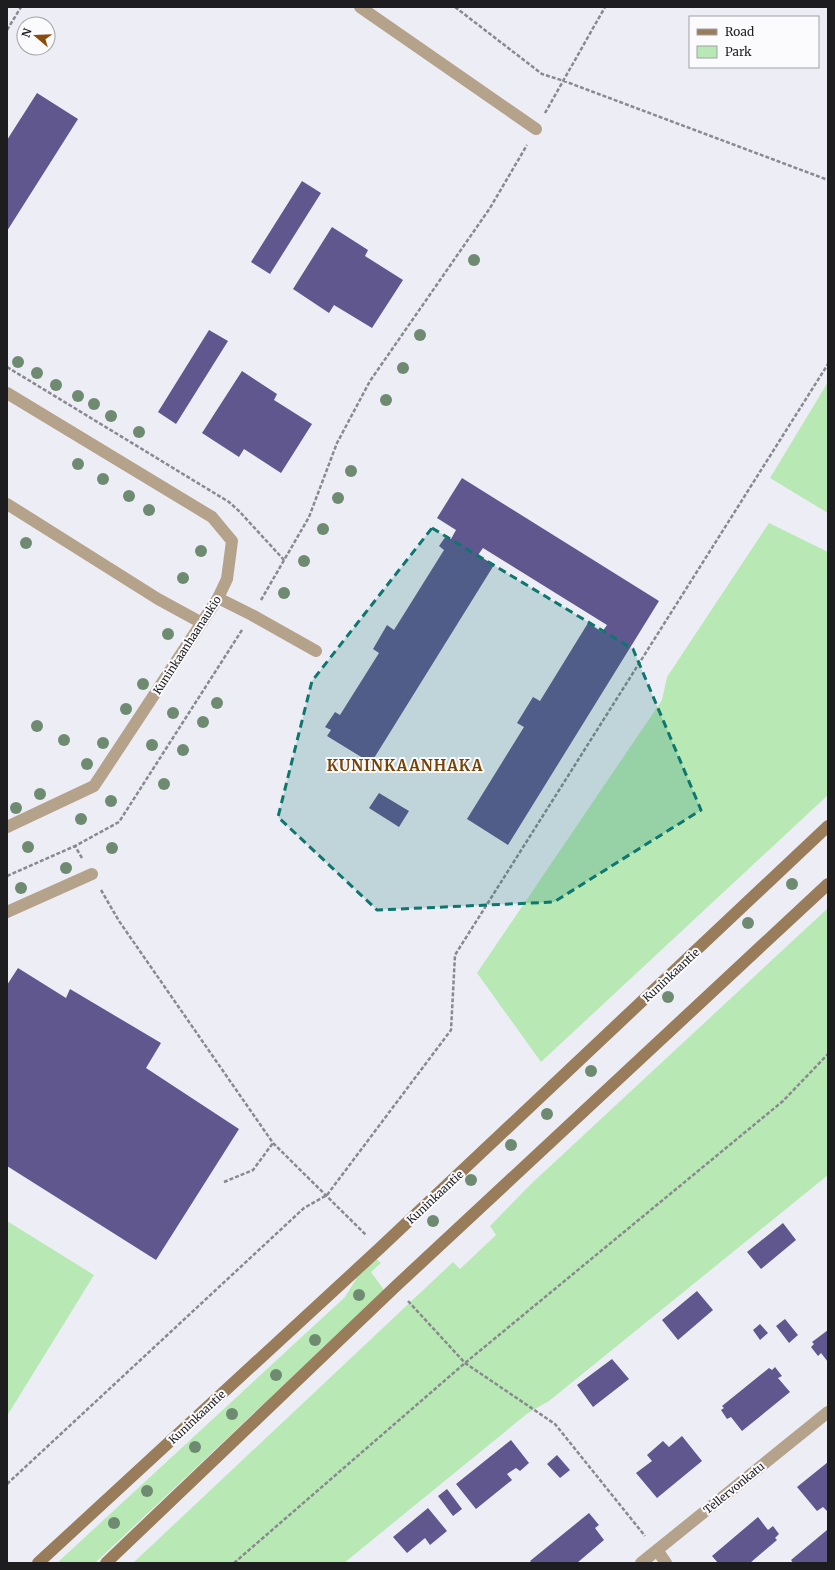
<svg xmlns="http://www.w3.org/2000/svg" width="835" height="1570" font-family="Merriweather,serif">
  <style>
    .green { fill: #b8e9b4 }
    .building { fill: #60578f }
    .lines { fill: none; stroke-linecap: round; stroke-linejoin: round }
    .path { stroke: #89898f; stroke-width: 2.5; stroke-dasharray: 4 2; stroke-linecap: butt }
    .service { stroke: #b5a28a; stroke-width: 12 }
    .minor { stroke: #b5a28a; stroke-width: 12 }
    .secondary { stroke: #997c5a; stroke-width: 12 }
    .tree { fill: #6e8b72 }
    .marked { fill: #0f766e; fill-opacity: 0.2; stroke: #0f766e; stroke-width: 3; stroke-dasharray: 8 5; stroke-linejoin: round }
    .labels { text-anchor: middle; stroke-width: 4; stroke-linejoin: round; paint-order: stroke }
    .street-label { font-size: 11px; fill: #1d1d20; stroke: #fbfbfe }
    .district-label { font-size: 15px; font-weight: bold; letter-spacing: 1px; fill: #774101; stroke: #fbfbfe }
  </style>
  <rect width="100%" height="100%" fill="#ededf6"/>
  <path class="green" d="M828 382V513L770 478Z
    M769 523 828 552V795L541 1062 477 973 662 700 667 677Z
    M828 908V1175L549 1401 528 1413 344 1563H133L453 1262 460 1269 496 1235 490 1226 531 1184Z
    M7 1221 94 1275 7 1416Z
    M374 1257 381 1263 371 1272 384 1290 95 1563H57L345 1297 361 1271Z"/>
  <path class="building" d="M37 93 78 119 7 231V140Z
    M302 181 321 193 270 274 251 262Z
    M332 227 368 250 365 256 403 280 372 328 334 305 329 313 293 289Z
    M209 330 228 341 176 424 158 412Z
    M242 371 277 394 274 400 312 424 281 473 244 449 239 457 202 433Z
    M462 478 659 601 508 845 467 819 524 727 517 723 533 697 540 701 588 623 602 632 607 625 483 548 478 555 494 565 371 763 327 736 331 730 325 727 335 712 340 715 379 653 373 649 387 625 394 630 444 550 439 546 446 536 451 539 456 530 437 518Z
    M379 793 409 811 399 827 369 808Z
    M18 968 66 998 70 989 161 1043 146 1068 239 1129 156 1260 7 1166V985Z
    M783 1223 796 1240 761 1269 747 1252Z
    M697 1291 713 1310 678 1340 662 1320Z
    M785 1319 798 1335 789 1343 776 1326Z
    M760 1324 768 1333 760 1340 753 1330Z
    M828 1330V1362L821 1353 818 1356 811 1347 814 1344 812 1342Z
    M612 1359 629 1379 593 1407 577 1385Z
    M775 1367 782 1376 778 1378 790 1392 742 1431 731 1417 727 1419 721 1410 724 1408 722 1406 769 1368 772 1370Z
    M682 1436 702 1461 657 1498 636 1473 652 1461 647 1455 663 1441 669 1447Z
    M511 1440 529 1463 520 1471 516 1468 507 1474 512 1480 476 1509 456 1484Z
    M557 1455 570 1470 560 1478 547 1464Z
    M828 1462V1510L827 1511 823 1507 817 1511 797 1487Z
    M447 1489 462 1509 453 1516 438 1496Z
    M428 1508 447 1531 430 1545 425 1538 407 1553 393 1537Z
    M589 1513 599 1525 595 1528 604 1540 577 1563H532L530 1561Z
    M758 1517 768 1530 773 1526 779 1534 775 1538 777 1540 750 1563H718L712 1556Z
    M827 1530 828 1562 793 1563 791 1560Z"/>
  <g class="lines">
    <path class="path" d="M455 7 542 74 564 81 828 180
      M7 30 21 7
      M545 113 605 7
      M7 367 229 502 239 511 284 560
      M261 600 309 517 337 443 370 381 490 208 527 145
      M82 858 75 846 119 822 242 630
      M7 876 75 846
      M101 890 119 921 273 1143 366 1235
      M224 1182 253 1170 273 1143
      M408 1301 465 1363 555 1424 645 1536
      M7 1484 304 1208 327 1195 451 1030 455 955 828 364
      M234 1563 465 1363 783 1101 828 1054"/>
    <path class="service" d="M360 7 536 129
      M218 598 252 615 316 651
      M7 912 92 874"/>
    <path class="minor" d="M7 393 212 517 232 541 227 579 218 598 94 786 7 827
      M7 504 158 599 202 623
      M657 1550 666 1563
      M641 1563 828 1412"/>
    <path class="secondary" d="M38 1563 380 1248 828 826
      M106 1563 395 1287 828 884"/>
  </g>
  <g class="tree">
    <circle cx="474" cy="260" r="6"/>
    <circle cx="420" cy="335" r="6"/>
    <circle cx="18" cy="362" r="6"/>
    <circle cx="403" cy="368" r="6"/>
    <circle cx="37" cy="373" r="6"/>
    <circle cx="56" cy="385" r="6"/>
    <circle cx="78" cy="396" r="6"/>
    <circle cx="386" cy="400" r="6"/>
    <circle cx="94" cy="404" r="6"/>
    <circle cx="111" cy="416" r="6"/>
    <circle cx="139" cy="432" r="6"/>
    <circle cx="78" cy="464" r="6"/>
    <circle cx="351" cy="471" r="6"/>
    <circle cx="103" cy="479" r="6"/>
    <circle cx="129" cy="496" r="6"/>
    <circle cx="338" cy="498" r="6"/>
    <circle cx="149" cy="510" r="6"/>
    <circle cx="323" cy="529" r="6"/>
    <circle cx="26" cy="543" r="6"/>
    <circle cx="201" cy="551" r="6"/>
    <circle cx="304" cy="561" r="6"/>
    <circle cx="183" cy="578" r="6"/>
    <circle cx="284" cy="593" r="6"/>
    <circle cx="168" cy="634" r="6"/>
    <circle cx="143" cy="684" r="6"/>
    <circle cx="217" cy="703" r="6"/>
    <circle cx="126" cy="709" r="6"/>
    <circle cx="173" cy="713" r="6"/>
    <circle cx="203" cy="722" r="6"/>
    <circle cx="37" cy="726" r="6"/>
    <circle cx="64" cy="740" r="6"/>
    <circle cx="103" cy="743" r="6"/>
    <circle cx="152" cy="745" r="6"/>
    <circle cx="183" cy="750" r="6"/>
    <circle cx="87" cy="764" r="6"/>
    <circle cx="164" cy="784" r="6"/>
    <circle cx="40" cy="794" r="6"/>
    <circle cx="111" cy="801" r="6"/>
    <circle cx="16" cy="808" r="6"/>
    <circle cx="81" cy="819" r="6"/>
    <circle cx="28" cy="847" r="6"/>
    <circle cx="112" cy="848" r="6"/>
    <circle cx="66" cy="868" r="6"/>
    <circle cx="792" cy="884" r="6"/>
    <circle cx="21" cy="888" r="6"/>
    <circle cx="748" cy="923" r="6"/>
    <circle cx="668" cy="997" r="6"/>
    <circle cx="591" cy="1071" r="6"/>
    <circle cx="547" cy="1114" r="6"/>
    <circle cx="511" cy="1145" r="6"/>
    <circle cx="471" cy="1180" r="6"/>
    <circle cx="433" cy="1221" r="6"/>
    <circle cx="359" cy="1295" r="6"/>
    <circle cx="315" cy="1340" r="6"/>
    <circle cx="276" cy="1375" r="6"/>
    <circle cx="232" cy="1414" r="6"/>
    <circle cx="195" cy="1447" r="6"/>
    <circle cx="147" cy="1491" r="6"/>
    <circle cx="114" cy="1523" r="6"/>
  </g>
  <path class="marked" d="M432 528 633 649 701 810 554 902 377 910 278 817 312 681Z"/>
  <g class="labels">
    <g class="street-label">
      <text transform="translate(187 645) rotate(-57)" y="4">Kuninkaanhaanaukio</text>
      <text transform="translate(671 975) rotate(-43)" y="4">Kuninkaantie</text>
      <text transform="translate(435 1197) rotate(-43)" y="4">Kuninkaantie</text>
      <text transform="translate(197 1417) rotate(-43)" y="4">Kuninkaantie</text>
      <text transform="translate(734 1488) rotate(-39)" y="4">Tellervonkatu</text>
    </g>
    <g class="district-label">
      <text x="405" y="771">KUNINKAANHAKA</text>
    </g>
  </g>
  <rect width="835" height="1570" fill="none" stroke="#1d1d20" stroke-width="16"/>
  <rect x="689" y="16" width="130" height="52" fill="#fbfbfe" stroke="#a2a2a5"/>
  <rect x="697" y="29" width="20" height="6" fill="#997c5a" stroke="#a2a2a5"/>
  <text x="725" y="36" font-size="12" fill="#1d1d20">Road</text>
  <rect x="697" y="46" width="20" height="12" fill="#b8e9b4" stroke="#a2a2a5"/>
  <text x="725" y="56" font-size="12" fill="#1d1d20">Park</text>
  <g transform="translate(36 36) rotate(289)"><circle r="19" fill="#fbfbfe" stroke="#a2a2a5"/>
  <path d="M0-3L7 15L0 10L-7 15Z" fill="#894d09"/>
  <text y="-6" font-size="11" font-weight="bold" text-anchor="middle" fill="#1d1d20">N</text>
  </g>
</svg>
